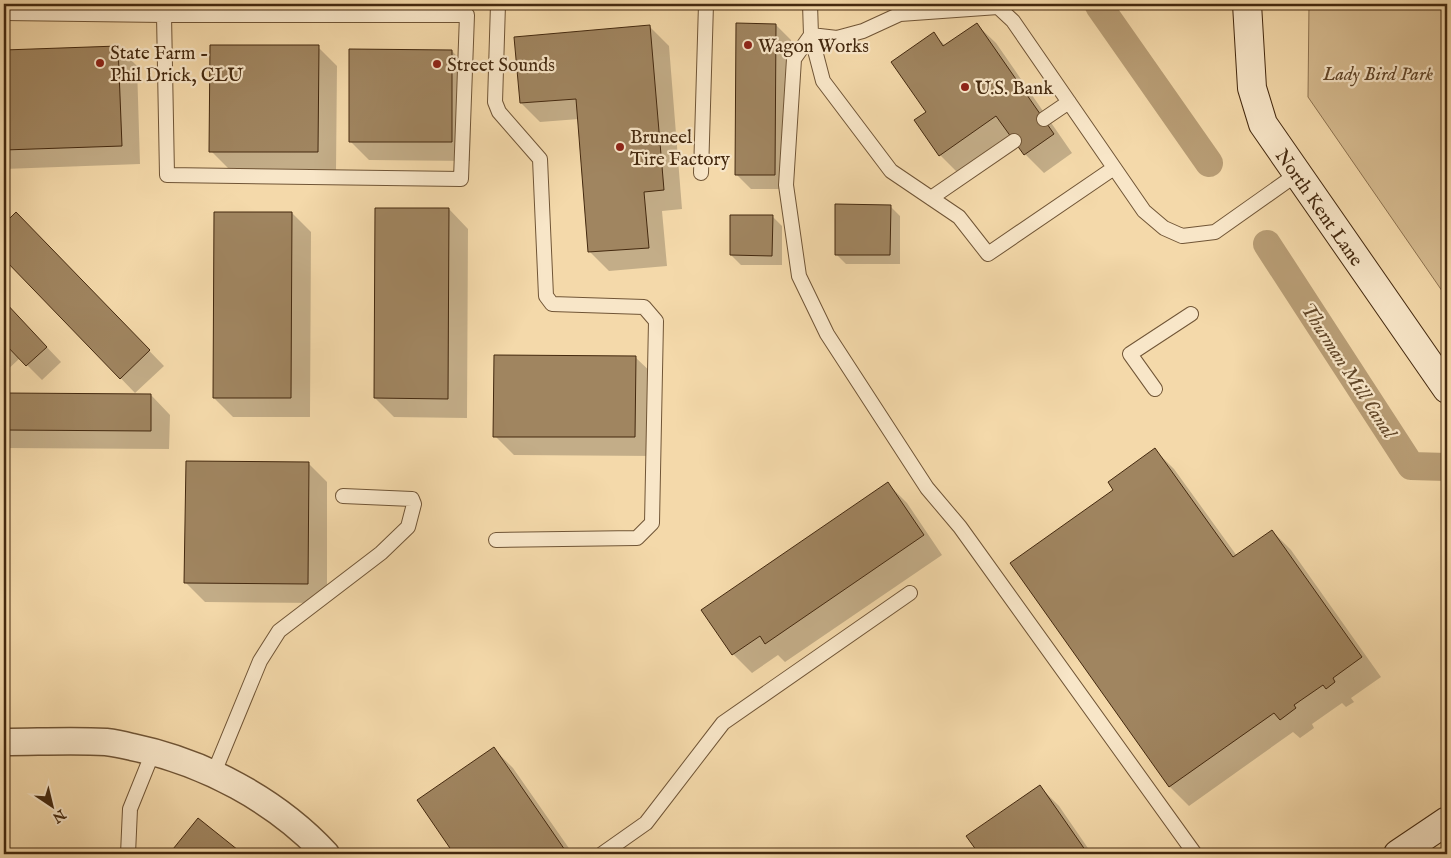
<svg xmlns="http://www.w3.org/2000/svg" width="1451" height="858" font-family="'IM FELL English',serif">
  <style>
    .green { fill: #d6bb90; stroke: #8d7250 }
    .shadow { fill: #0003 }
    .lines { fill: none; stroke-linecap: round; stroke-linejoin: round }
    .canal { stroke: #b89d75; stroke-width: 28 }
    .building { fill: #a08560; stroke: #44290f }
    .lane-casing { stroke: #705536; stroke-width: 16 }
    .street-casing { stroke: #705536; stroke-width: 29 }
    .secondary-casing { stroke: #44290f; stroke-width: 30 }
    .lane { stroke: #f8e6c8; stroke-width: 14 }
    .street { stroke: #f8e6c8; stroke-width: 26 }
    .secondary { stroke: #f8e6c8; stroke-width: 28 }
    .poi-dot { fill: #8f2418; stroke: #f8e6c8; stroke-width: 2 }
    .labels { text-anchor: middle; stroke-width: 4.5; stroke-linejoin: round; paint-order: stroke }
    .poi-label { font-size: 19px; fill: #44290f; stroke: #f8e6c8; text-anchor: start }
    .park-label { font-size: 19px; font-style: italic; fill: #614629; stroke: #f8e6c8 }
    .street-label { font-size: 19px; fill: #44290f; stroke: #f8e6c8 }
    .water-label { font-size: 20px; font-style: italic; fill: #614628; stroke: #f8e6c8 }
  </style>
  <rect width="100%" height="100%" fill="#f4d9aa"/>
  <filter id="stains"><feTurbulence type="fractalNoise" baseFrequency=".004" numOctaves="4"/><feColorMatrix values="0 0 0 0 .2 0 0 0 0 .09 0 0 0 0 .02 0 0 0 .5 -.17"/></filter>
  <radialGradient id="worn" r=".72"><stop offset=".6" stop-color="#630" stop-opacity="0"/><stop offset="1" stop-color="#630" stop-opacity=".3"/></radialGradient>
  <path class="green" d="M1309 4H1447V298L1308 97Z"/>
  <path class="shadow" d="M976 24 996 43 1072 153 1044 173 1025 154 1013 137 959 174 940 155 916 120 928 112 933 34 946 46Z
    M776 25 791 40 790 189H751L736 174Z
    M650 27 669 46 682 209 662 211 667 266 609 271 590 252 579 119 540 122 521 103Z
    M118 47 137 66 140 164 4 169V51Z
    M318 47 337 66 336 171 230 170 211 151Z
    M452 51 471 71 470 161 369 160 350 141Z
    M890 206 900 216V264H846L836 254Z
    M449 209 468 229 467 418 394 417 375 398Z
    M292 213 311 232 310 417H233L214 398Z
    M16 214 164 366 135 393 4 257V226Z
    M772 216 782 226V265H741L731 255Z
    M4 302 61 362 42 380 20 358 4 373Z
    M635 357 655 376 654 456 514 455 495 436Z
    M4 395H151L170 415 169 449 4 448Z
    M1155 450 1174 469 1237 556 1272 531 1291 550 1381 677 1351 698 1354 702 1346 707 1342 703 1312 724 1314 728 1300 738 1293 732 1189 806 1170 787 1011 564 1115 490Z
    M308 463 327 482V603L205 602 186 583Z
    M888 484 907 503 942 555 785 662 778 655 752 673 733 654Z
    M494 749 513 768 573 854H456L419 800Z
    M1040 787 1059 806 1092 854H981L968 836Z
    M198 820 241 854H171Z"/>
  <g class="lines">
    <path class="canal" d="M1099 6 1209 163
      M1267 244 1411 466 1447 467"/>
  </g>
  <path class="building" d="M736 23 776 24 775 175H735Z
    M977 23 1054 134 1024 155 996 116 939 156 914 120 926 112 891 62 934 32 943 46Z
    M650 25 664 190 644 192 649 248 588 252 576 99 520 103 514 37Z
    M210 45H319L318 152H209Z
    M118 46 122 146 4 150V50Z
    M349 49 452 50V142H349Z
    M835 204 891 205 890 255H835Z
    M375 208H449L448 399 374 398Z
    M16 212 150 350 120 379 4 259V224Z
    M214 212H292L291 398H213Z
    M730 215H773L772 256 730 255Z
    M4 301 47 347 26 366 5 344 4 345Z
    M494 355 636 356 635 437H493Z
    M4 393 151 394V431L4 430Z
    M1155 448 1233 557 1272 530 1362 657 1333 678 1335 682 1326 689 1323 685 1294 705 1296 708 1280 720 1274 713 1169 787 1010 563 1113 490 1108 482Z
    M186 461 309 462 308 584 184 583Z
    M888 482 924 535 765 644 760 636 732 655 701 610Z
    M494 747 567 853 566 854H454L417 800Z
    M1040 785 1088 854H979L966 836Z
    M198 818 243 854H169Z"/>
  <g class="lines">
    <defs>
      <path id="lane" d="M810 4 811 35 837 38 863 31 900 14 998 7 1013 21 1144 211 1164 228 1182 236 1215 232 1297 174
        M4 13 164 15H467L461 179 167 175 164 15V4
        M811 35 794 59 786 185 799 276 827 334 927 488 960 527 1195 854
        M811 35 823 81 891 171 959 217 988 254 1114 168
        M1044 119 1069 102
        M701 173 706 4
        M931 198 1014 141
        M1155 389 1130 354 1191 314
        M496 540 637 538 652 523 656 321 644 307 552 304 546 296 540 159 499 112 495 102 498 4
        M213 775 260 661 279 631 381 553 408 527 414 504 412 499 343 496
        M128 854 130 809 153 752
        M602 854 646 823 723 723 910 593"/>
      <path id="street" d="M4 742C38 742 72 740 106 742 115 743 124 745 132 747 204 762 276 800 326 854"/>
      <path id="secondary" d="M1247 4 1252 88 1263 124 1447 389
        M1398 854 1447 821"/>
    </defs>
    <use href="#lane" class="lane-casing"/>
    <use href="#street" class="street-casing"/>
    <use href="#secondary" class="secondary-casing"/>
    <use href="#lane" class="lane"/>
    <use href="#street" class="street"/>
    <use href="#secondary" class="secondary"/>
  </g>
  <g class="poi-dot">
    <circle cx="748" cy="45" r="5"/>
    <circle cx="100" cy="63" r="5"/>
    <circle cx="437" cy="64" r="5"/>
    <circle cx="965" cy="87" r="5"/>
    <circle cx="620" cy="147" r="5"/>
  </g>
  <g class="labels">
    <g class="poi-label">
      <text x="758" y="52">Wagon Works</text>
      <text x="110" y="59">State Farm -<tspan x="110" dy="22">Phil Drick, CLU</tspan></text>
      <text x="447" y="71">Street Sounds</text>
      <text x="975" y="94">U.S. Bank</text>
      <text x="630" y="143">Bruneel<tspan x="630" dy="22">Tire Factory</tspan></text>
    </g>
    <g class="park-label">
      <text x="1378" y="80">Lady Bird Park</text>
    </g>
    <g class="street-label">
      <text transform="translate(1320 207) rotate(55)" y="7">North Kent Lane</text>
    </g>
    <g class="water-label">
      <text transform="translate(1349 370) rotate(57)" y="7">Thurman Mill Canal</text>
    </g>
  </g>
  <rect width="1451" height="858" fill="none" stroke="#f4d9aa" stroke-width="20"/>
  <rect x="5" y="5" width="1441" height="848" fill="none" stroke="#44290f" stroke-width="2.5"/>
  <rect x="10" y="10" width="1431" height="838" fill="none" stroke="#44290f"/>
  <g transform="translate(52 806) rotate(145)" stroke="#f8e6c8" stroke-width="4" paint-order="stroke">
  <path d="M0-4L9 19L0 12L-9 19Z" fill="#44290f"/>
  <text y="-8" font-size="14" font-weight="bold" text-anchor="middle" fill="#44290f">N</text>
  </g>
  <rect width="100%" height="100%" filter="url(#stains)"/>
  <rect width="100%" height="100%" fill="url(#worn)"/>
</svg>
